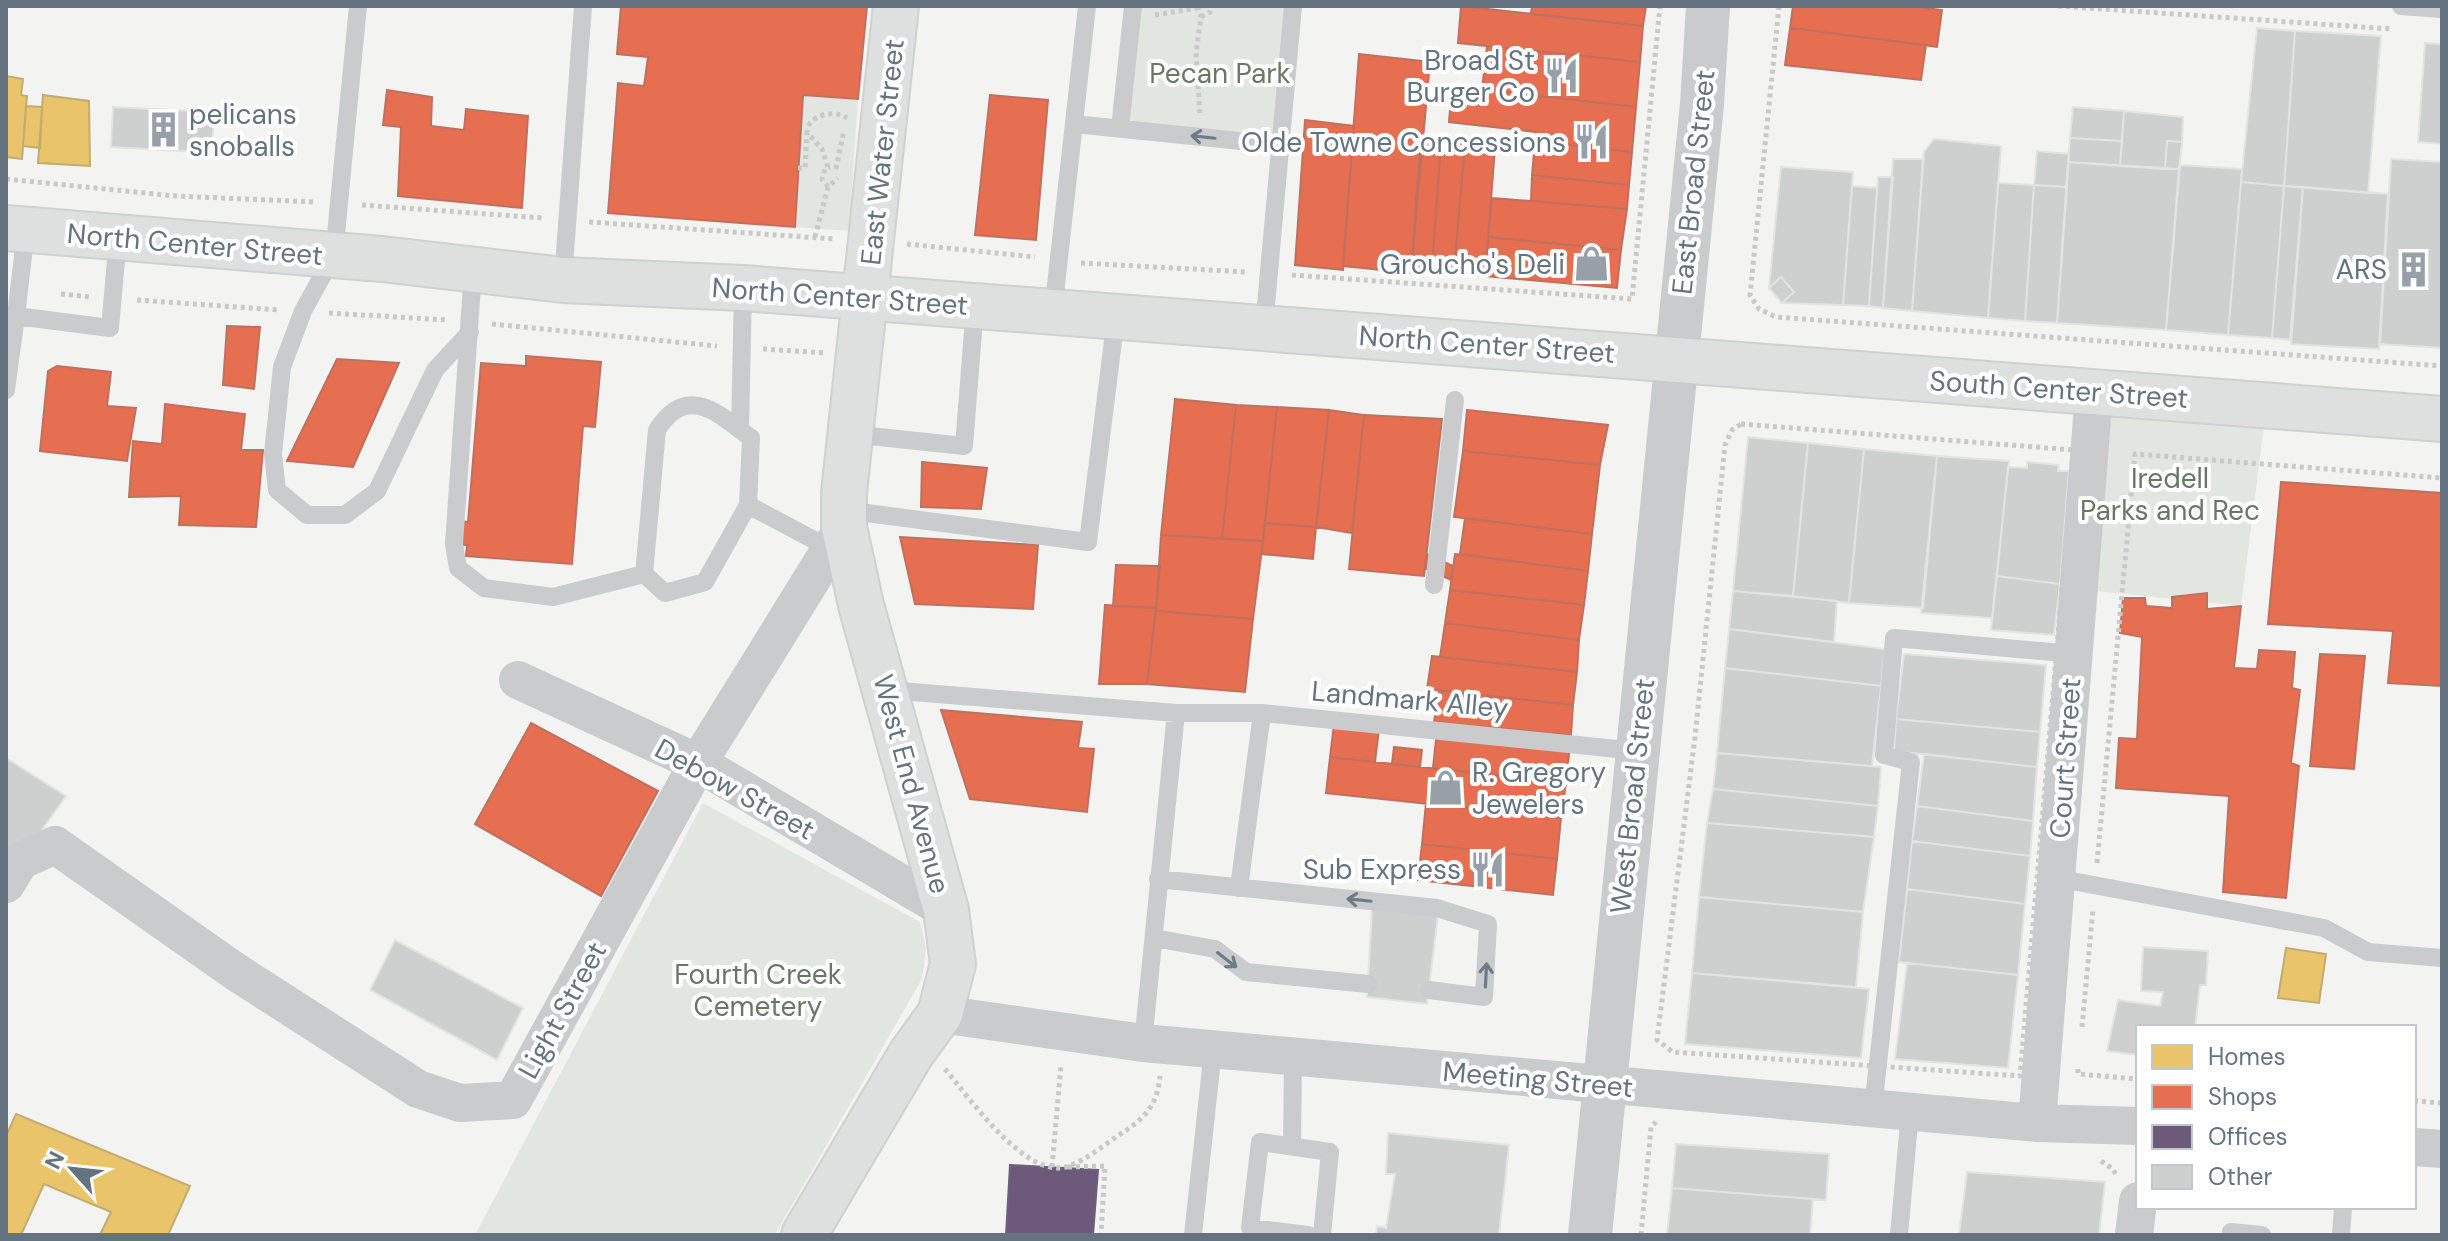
<svg xmlns="http://www.w3.org/2000/svg" width="2448" height="1241" font-family="'DM Sans',sans-serif">
  <style>
    .green { fill: #e2e6e0 }
    .homes { fill: #e9c46a; stroke: #c1ac71; stroke-width: 2 }
    .shops { fill: #e76f51; stroke: #c0705f; stroke-width: 2 }
    .offices { fill: #6d597a; stroke: #6b617c; stroke-width: 2 }
    .building { fill: #cecfcf; stroke: #e2e3e2; stroke-width: 2 }
    .lines { fill: none; stroke-linecap: round; stroke-linejoin: round }
    .secondary-casing { stroke: #cfd0d0; stroke-width: 48 }
    .path { stroke: #c8c9c8; stroke-width: 5; stroke-dasharray: 4 4; stroke-linecap: butt }
    .service { stroke: #c9cbcc; stroke-width: 18 }
    .minor { stroke: #c9cbcc; stroke-width: 38 }
    .tertiary { stroke: #c9cbcc; stroke-width: 44 }
    .secondary { stroke: #dedfdf; stroke-width: 44 }
    .oneway { stroke: #6f7c88 }
    .labels { text-anchor: middle; stroke-width: 8; stroke-linejoin: round; paint-order: stroke }
    .poi-label { font-size: 28px; fill: #657380; stroke: #fff; text-anchor: end }
    .park-label { font-size: 28px; fill: #677863; stroke: #fff }
    .street-label { font-size: 28px; fill: #657380; stroke: #fff }
  </style>
  <rect width="100%" height="100%" fill="#f3f4f2"/>
  <path class="green" d="M1133 6H1293L1280 145 1120 128Z
    M803 95 858 99 849 231 795 227Z
    M2094 393 2267 403 2241 606 2077 589Z
    M703 803 920 922 926 948 922 979 775 1235H475Z"/>
  <path class="homes" d="M6 76 23 79 21 95 27 96 22 159 6 157Z
    M43 95 89 101 90 166 38 163Z
    M26 106 42 107 40 148 23 146Z
    M2286 948 2326 954 2319 1003 2278 998Z
    M16 1114 190 1186 168 1235H100L111 1212 44 1184 21 1235H6V1136Z"/>
  <path class="shops" d="M621 6H867L858 99 803 95 795 227 608 213 618 83 644 86 648 57 617 54Z
    M1461 6 1643 26 1640 62 1458 43Z
    M1532 6H1646L1643 26 1531 14Z
    M1793 6H1909L1942 10 1937 47 1790 28Z
    M1790 28 1926 45 1921 80 1785 65Z
    M1487 46 1640 62 1636 107 1482 89Z
    M1359 54 1430 62 1411 273 1343 266Z
    M1452 86 1636 107 1632 152 1535 142 1536 132 1449 122Z
    M387 90 432 97 431 126 464 130 466 109 528 116 522 208 398 196 401 127 383 125Z
    M990 95 1048 100 1036 240 975 235Z
    M1305 120 1354 126 1343 270 1295 265Z
    M1421 139 1441 142 1432 270 1411 268Z
    M1441 142 1465 144 1454 272 1432 270Z
    M1535 142 1632 152 1629 185 1532 175Z
    M1465 144 1495 148 1485 276 1454 272Z
    M1532 175 1629 185 1627 209 1531 201Z
    M1492 198 1627 209 1621 250 1488 237Z
    M1488 237 1621 250 1617 288 1485 276Z
    M227 326 260 327 254 389 223 385Z
    M526 356 601 362 595 427 583 426 572 564 466 556 467 545 447 544 449 520 468 522 481 363 526 366Z
    M337 359 399 363 353 467 287 461Z
    M57 366 111 372 107 406 136 408 127 461 40 451 48 371Z
    M1175 399 1236 405 1222 539 1161 535Z
    M165 404 245 414 241 450H263L256 527 179 525 181 496 129 497 133 441 162 444Z
    M1236 405 1277 407 1263 541 1222 539Z
    M1277 407 1329 410 1316 527 1265 523Z
    M1329 410 1364 415 1352 533 1316 527Z
    M1467 410 1608 425 1600 465 1463 451Z
    M1364 415 1442 419 1424 576 1349 569Z
    M1463 451 1600 465 1592 534 1454 517Z
    M922 462 987 468 981 509 921 507Z
    M2281 482 2442 493V686L2388 683 2393 631 2268 624Z
    M1465 518 1592 534 1588 571 1460 554Z
    M1265 523 1316 527 1313 559 1261 554Z
    M1161 535 1263 541 1253 619 1156 611Z
    M900 537 1038 545 1033 609 915 604Z
    M1427 554 1453 566 1451 580 1425 568Z
    M1455 554 1588 571 1584 605 1450 590Z
    M1116 565 1160 566 1156 608 1113 606Z
    M1450 590 1584 605 1579 640 1445 623Z
    M2207 593V609L2241 606 2234 668 2257 669 2259 650 2295 652 2292 688 2300 690 2291 763 2299 766 2286 898 2223 892 2229 796 2116 788 2119 738 2137 739 2142 637 2120 633 2123 598H2145L2146 606 2172 608V597Z
    M1105 605 1156 608 1147 684H1099Z
    M1156 611 1253 619 1245 692 1147 684Z
    M1445 623 1579 640 1577 672 1440 657Z
    M2320 654 2365 656 2354 769 2310 766Z
    M1432 656 1577 672 1573 705 1427 689Z
    M1439 690 1573 705 1571 735 1434 722Z
    M941 710 1082 722 1078 748 1094 749 1087 812 970 799Z
    M531 723 658 791 601 896 475 824Z
    M1334 724 1379 729 1375 762 1330 757Z
    M1437 730 1570 745 1566 783 1433 768Z
    M1394 747 1422 750 1420 767 1392 764Z
    M1330 757 1566 783 1561 818 1326 793Z
    M1426 803 1561 818 1557 859 1422 844Z
    M1422 844 1557 859 1553 895 1418 880Z"/>
  <path class="offices" d="M1010 1165 1098 1170 1093 1235H1006Z"/>
  <path class="building" d="M2257 28 2295 31 2284 186 2241 182Z
    M2295 31 2381 36 2368 193 2284 186Z
    M2425 43 2442 44V144L2418 142Z
    M113 107 214 112 212 153 111 147Z
    M2073 107 2124 111 2122 141 2070 138Z
    M2124 111 2183 117 2182 142 2167 141 2165 169 2120 166Z
    M2070 138 2122 141 2120 166 2068 162Z
    M1934 139 2001 146 1988 318 1912 311 1924 152Z
    M2167 141 2182 142 2179 169H2165Z
    M2037 151 2069 154 2067 187 2034 185Z
    M1893 159H1923L1912 311 1883 308Z
    M2391 159 2442 162V348L2380 344Z
    M2068 162 2179 169 2166 330 2057 323Z
    M2180 165 2242 169 2228 335 2166 330Z
    M1781 167 1853 172 1843 305 1782 303 1794 292 1781 277 1769 288Z
    M1878 177H1893L1883 308 1869 306Z
    M2241 182 2284 186 2272 338 2228 335Z
    M1998 183 2034 185 2025 321 1988 318Z
    M2034 185 2067 187 2057 323 2025 321Z
    M1852 186 1877 188 1869 306 1843 305Z
    M2284 186 2303 187 2290 340 2272 338Z
    M2303 187 2388 194 2379 349 2291 344Z
    M1781 277 1794 292 1782 303 1769 288Z
    M1748 437 1808 443 1793 596 1733 591Z
    M1808 443 1864 449 1849 603 1793 596Z
    M1864 449 1937 456 1923 608 1849 603Z
    M1937 456 2009 461 1992 618 1921 613Z
    M2027 462 2059 465 2058 471H2069L2060 584 1997 576 2008 467 2027 468Z
    M1997 576 2060 584 2054 635 1991 630Z
    M1733 591 1837 601 1834 642 1729 629Z
    M1729 629 1885 649 1881 686 1725 668Z
    M1904 654 2046 665 2040 732 1896 719Z
    M1725 668 1881 686 1872 766 1717 753Z
    M1896 719 2040 732 2037 767 1894 751Z
    M1717 753 1881 767 1878 806 1713 789Z
    M1924 754 2037 767 2033 821 1917 806Z
    M6 758 66 796 20 861 6 852Z
    M1713 789 1878 806 1874 837 1707 823Z
    M1917 806 2033 821 2030 856 1912 841Z
    M1707 823 1874 837 1863 912 1699 897Z
    M1912 841 2030 856 2025 904 1907 889Z
    M1907 889 2025 904 2018 975 1899 962Z
    M1699 897 1863 912 1856 987 1692 973Z
    M1372 909 1438 915 1427 1004 1367 997Z
    M395 940 523 1008 497 1060 370 990Z
    M2143 947 2208 951 2206 985H2200L2195 1027H2138V1055L2107 1051 2118 1000 2160 1006 2163 992 2141 991Z
    M1907 963 2018 975 2008 1068 1895 1059Z
    M1692 973 1869 989 1861 1058 1685 1044Z
    M1388 1133 1509 1145 1499 1235H1376L1377 1226 1386 1228 1395 1174H1386Z
    M1676 1144 1829 1154 1826 1200 1672 1188Z
    M1967 1172 2105 1182 2099 1235H1959Z
    M1672 1188 1813 1199 1810 1235H1667Z"/>
  <g class="lines">
    <defs>
      <path id="secondary" d="M6 228 382 259 563 280 743 288 2442 419
        M804 1235 911 1054 940 1014 953 964 946 910 861 605 844 527V493L896 6"/>
    </defs>
    <use href="#secondary" class="secondary-casing"/>
    <path class="path" d="M1198 6 1201 17 1196 53 1200 115
      M1779 6 1750 295 1759 309 1776 317 2442 366
      M2058 6 2392 29
      M1155 15 1197 8
      M1201 17 1210 12 1212 6
      M828 167 822 149 807 132C807 115 835 109 847 118
      M798 168H805L807 133
      M836 169 844 130
      M6 179 175 196 316 202
      M828 187 822 179 825 169 830 167
      M362 205 543 218
      M589 222 835 239
      M815 237 828 187 838 178
      M907 244 1035 257
      M1081 263 1246 272
      M1292 275 1632 299 1660 6
      M61 294 91 297
      M137 300 279 310
      M329 313 447 320
      M492 324 717 346
      M763 349 825 353
      M1741 424 2074 450 2020 1076 1673 1052 1657 1040 1695 737 1725 445 1732 430Z
      M2097 863 2135 454 2442 478
      M2082 1027 2093 909
      M945 1069C969 1097 1027 1182 1069 1166 1085 1160 1102 1147 1116 1137 1142 1120 1157 1109 1160 1076
      M2078 1069V1074L2138 1079
      M2414 1101 2442 1103
      M2101 1161 2113 1169 2116 1175
      M1052 1167 1061 1065
      M1068 1167 1105 1166 1101 1235
      M1641 1235 1651 1127 1656 1122"/>
    <path class="service" d="M358 6 334 255 303 311 282 367 273 454 277 490 307 515H345L377 491 435 370 470 332
      M2401 6 2442 9
      M1074 124 1280 145
      M1120 128 1133 6
      M26 230 16 316 110 328 118 238
      M473 271 454 544 458 568 484 588 553 597 644 574 657 430C687 383 718 413 751 438L748 505 831 549
      M563 280 583 6
      M1053 312 1087 6
      M1264 327 1293 6
      M6 390 16 316
      M740 430 743 289
      M851 434 964 446 975 306
      M844 510 1088 542 1116 317
      M644 574 665 593 705 582 748 505
      M1434 585 1455 400
      M887 690 1176 713H1262L1637 751
      M2056 878 2324 928 2368 952 2442 958
      M1158 879 1437 908 1488 924 1484 997 1429 990
      M1239 888 1262 713
      M1154 938 1215 949 1246 972 1368 984
      M1143 1043 1176 713
      M1873 1109 1911 762 1884 755 1894 638 2074 654
      M1292 1145 1293 1057
      M2231 1232 2262 1235
      M1193 1235 1213 1050
      M1308 1235 1250 1228 1260 1142 1330 1152 1322 1235
      M1899 1235 1910 1112
      M2341 1235 2343 1207"/>
    <path class="minor" d="M518 680 698 763 946 910
      M6 884 20 861 55 845 236 972 418 1089 460 1103 513 1100 698 763 844 527
      M940 1014 1143 1043 2037 1123 2138 1126
      M2037 1123 2094 393
      M2414 1147 2442 1149
      M2134 1235 2138 1201"/>
    <path class="tertiary" d="M1590 1235 1702 104 1708 6"/>
    <use href="#secondary" class="secondary"/>
  </g>
  <defs><path id="oneway-shaft" d="M-6 0H5M1.5-3L5.5 0L1.5 3" fill="none" stroke-width="1.6" stroke-linecap="round" stroke-linejoin="round" transform="scale(2)"/></defs>
  <g class="oneway">
    <use href="#oneway-shaft" transform="translate(1203 137) rotate(-174)"/>
    <use href="#oneway-shaft" transform="translate(1359 900) rotate(-174)"/>
    <use href="#oneway-shaft" transform="translate(1227 960) rotate(38)"/>
    <use href="#oneway-shaft" transform="translate(1486 975) rotate(-87)"/>
  </g>
  <defs>
    <symbol id="restaurant-bare" viewBox="-9 -9 18 18"><path d="M-5-6h1v4h1v-4h1v4h1v-4h1v5L-1.5 .5V6h-2V.5L-5-1ZM5-6V6H3V1.5H1.5Q1.5-4 5-6Z" fill="#97a0a8" stroke="#fff" stroke-width="2.5" paint-order="stroke"/></symbol>
    <symbol id="building-bare" viewBox="-9 -9 18 18"><path d="M-4-6H4V6H1V3H-1V6H-4ZM-2.5-4.3h1.7v1.8h-1.7ZM.8-4.3h1.7v1.8H.8ZM-2.5-1h1.7V.8h-1.7ZM.8-1h1.7V.8H.8Z" fill="#97a0a8" stroke="#fff" stroke-width="2.5" paint-order="stroke"/></symbol>
    <symbol id="shop-bare" viewBox="-9 -9 18 18"><path d="M-5-2.5h2.3a2.7 3.5 0 0 1 5.4 0H5L5.5 6h-11ZM-1.5-2.5h3a1.5 2.3 0 0 0-3 0Z" fill="#97a0a8" stroke="#fff" stroke-width="2.5" paint-order="stroke"/></symbol>
  </defs>
  <g fill-rule="evenodd">
    <use href="#restaurant-bare" x="1536" y="50" width="51" height="51"/>
    <use href="#building-bare" x="138" y="104" width="51" height="51"/>
    <use href="#restaurant-bare" x="1566" y="116" width="51" height="51"/>
    <use href="#shop-bare" x="1566" y="238" width="51" height="51"/>
    <use href="#building-bare" x="2388" y="244" width="51" height="51"/>
    <use href="#shop-bare" x="1420" y="762" width="51" height="51"/>
    <use href="#restaurant-bare" x="1462" y="844" width="51" height="51"/>
  </g>
  <g class="labels">
    <g class="poi-label">
      <text x="1535" y="70">Broad St<tspan x="1535" dy="32">Burger Co</tspan></text>
      <text x="189" y="124" text-anchor="start">pelicans<tspan x="189" dy="32">snoballs</tspan></text>
      <text x="1566" y="152">Olde Towne Concessions</text>
      <text x="1565" y="274">Groucho's Deli</text>
      <text x="2387" y="279">ARS</text>
      <text x="1472" y="782" text-anchor="start">R. Gregory<tspan x="1472" dy="32">Jewelers</tspan></text>
      <text x="1461" y="879">Sub Express</text>
    </g>
    <g class="park-label">
      <text x="1220" y="83">Pecan Park</text>
      <text x="2170" y="488">Iredell<tspan x="2170" dy="32">Parks and Rec</tspan></text>
      <text x="758" y="984">Fourth Creek<tspan x="758" dy="32">Cemetery</tspan></text>
    </g>
    <g class="street-label">
      <text transform="translate(882 152) rotate(-84)" y="10">East Water Street</text>
      <text transform="translate(1693 182) rotate(-84)" y="10">East Broad Street</text>
      <text transform="translate(195 244) rotate(5)" y="10">North Center Street</text>
      <text transform="translate(840 296) rotate(4)" y="10">North Center Street</text>
      <text transform="translate(1487 344) rotate(4)" y="10">North Center Street</text>
      <text transform="translate(2059 389) rotate(4)" y="10">South Center Street</text>
      <text transform="translate(1410 699) rotate(5)" y="10">Landmark Alley</text>
      <text transform="translate(2065 758) rotate(-86)" y="10">Court Street</text>
      <text transform="translate(912 784) rotate(75)" y="10">West End Avenue</text>
      <text transform="translate(735 789) rotate(29)" y="10">Debow Street</text>
      <text transform="translate(1632 796) rotate(-84)" y="10">West Broad Street</text>
      <text transform="translate(562 1010) rotate(-61)" y="10">Light Street</text>
      <text transform="translate(1538 1079) rotate(5)" y="10">Meeting Street</text>
    </g>
  </g>
  <rect width="2448" height="1241" fill="none" stroke="#657380" stroke-width="16"/>
  <rect x="2136" y="1025" width="280" height="184" fill="#ffffff" stroke="#c1c7cc" stroke-width="2"/>
  <rect x="2152" y="1045" width="40" height="24" fill="#e9c46a" stroke="#c1c7cc" stroke-width="2"/>
  <text x="2208" y="1065" font-size="24" fill="#657380">Homes</text>
  <rect x="2152" y="1085" width="40" height="24" fill="#e76f51" stroke="#c1c7cc" stroke-width="2"/>
  <text x="2208" y="1105" font-size="24" fill="#657380">Shops</text>
  <rect x="2152" y="1125" width="40" height="24" fill="#6d597a" stroke="#c1c7cc" stroke-width="2"/>
  <text x="2208" y="1145" font-size="24" fill="#657380">Offices</text>
  <rect x="2152" y="1165" width="40" height="24" fill="#cecfcf" stroke="#c1c7cc" stroke-width="2"/>
  <text x="2208" y="1185" font-size="24" fill="#657380">Other</text>
  <g transform="translate(72 1169) rotate(297)" stroke="#ffffff" stroke-width="6" paint-order="stroke">
  <path d="M0-6L14 30L0 20L-14 30Z" fill="#657380"/>
  <text y="-12" font-size="22" font-weight="bold" text-anchor="middle" fill="#657380">N</text>
  </g>
</svg>
